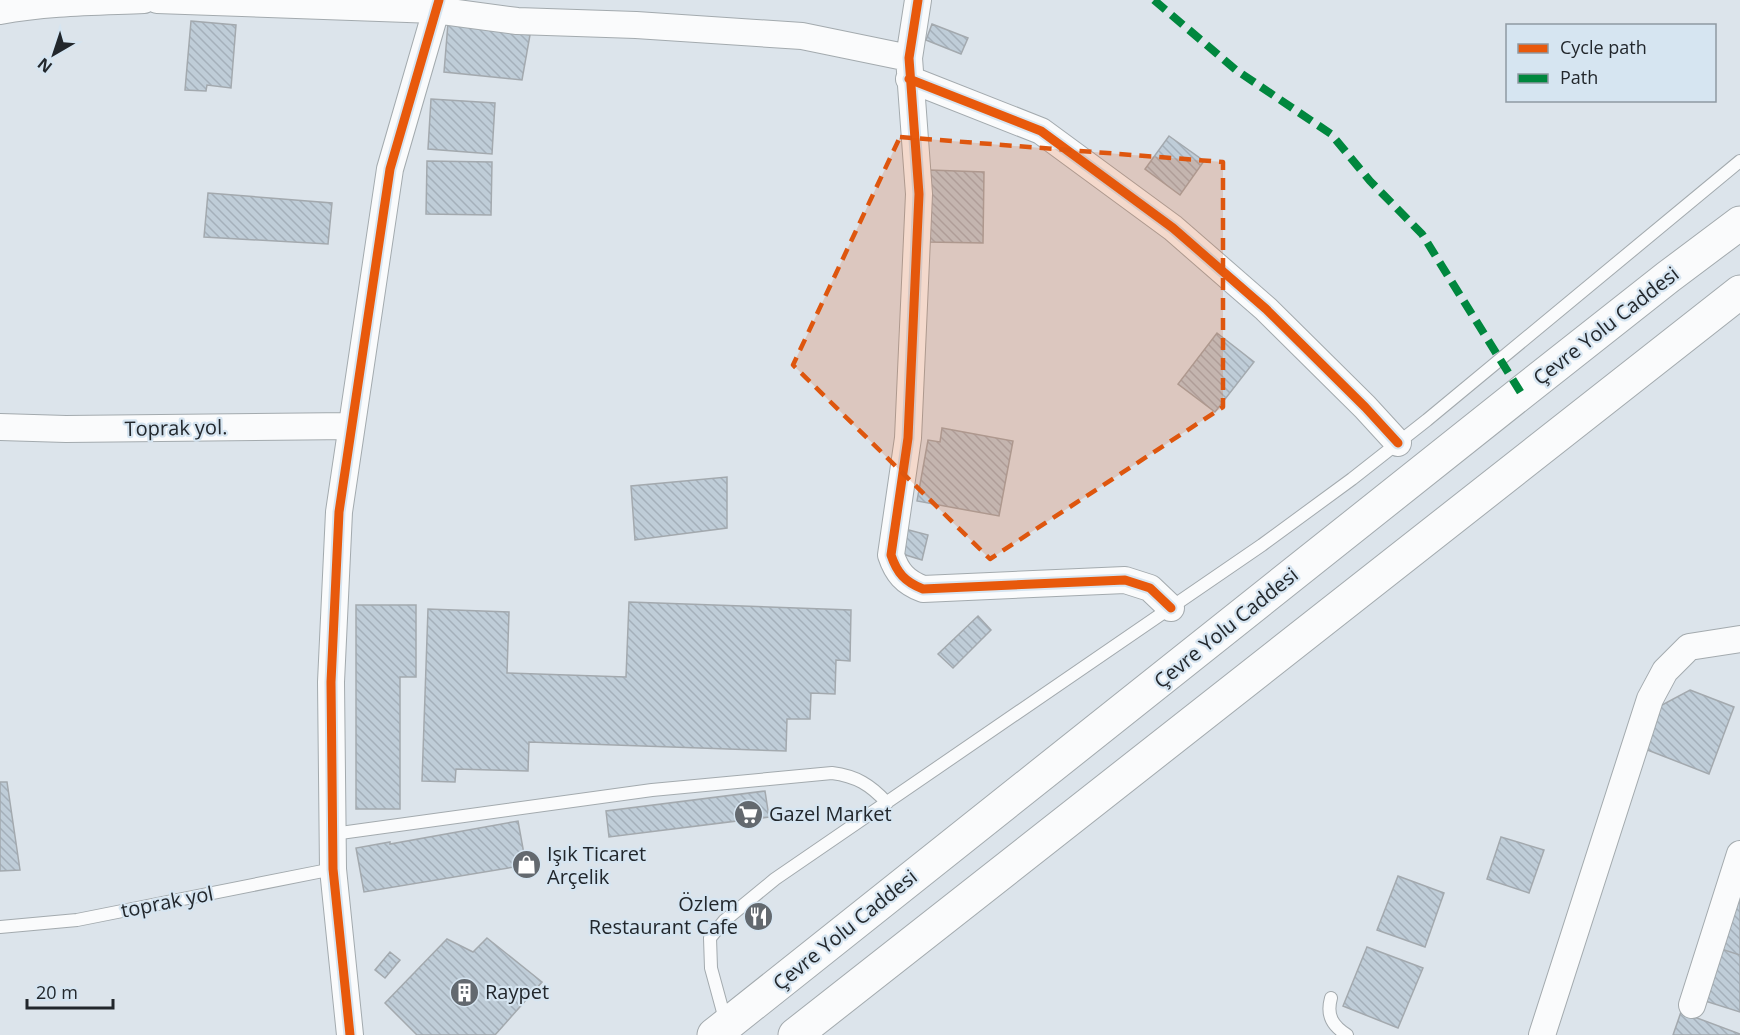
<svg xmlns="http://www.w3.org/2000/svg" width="1740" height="1035" font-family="'Open Sans',sans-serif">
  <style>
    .building { fill: url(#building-back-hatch); stroke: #a3a9ae; stroke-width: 1.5 }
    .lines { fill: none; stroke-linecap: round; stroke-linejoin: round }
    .service-casing { stroke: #a3aaae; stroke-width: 14 }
    .minor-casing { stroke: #a3aaae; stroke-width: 28 }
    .trunk-casing { stroke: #a3aaae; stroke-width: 35 }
    .service { stroke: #fafbfc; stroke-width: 12 }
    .minor { stroke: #fafbfc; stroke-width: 26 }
    .trunk { stroke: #fafbfc; stroke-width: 33 }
    .quiet { stroke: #00873e; stroke-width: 8; stroke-dasharray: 15 8; stroke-linecap: butt }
    .cycleway-casing { stroke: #d6e5f1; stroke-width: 13 }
    .cycleway { stroke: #e8590c; stroke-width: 9 }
    .marked { fill: #de560e; fill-opacity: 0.2; stroke: #de560e; stroke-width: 4.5; stroke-dasharray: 12 8; stroke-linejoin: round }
    .labels { text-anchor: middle; stroke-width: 4.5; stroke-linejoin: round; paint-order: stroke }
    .street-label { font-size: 20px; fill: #22272c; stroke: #d6e5f1 }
    .poi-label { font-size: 20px; fill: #22272c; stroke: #d6e5f1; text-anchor: start }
  </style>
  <defs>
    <pattern id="building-back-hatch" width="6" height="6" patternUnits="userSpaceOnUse" patternTransform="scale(1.5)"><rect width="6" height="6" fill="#bfcdd8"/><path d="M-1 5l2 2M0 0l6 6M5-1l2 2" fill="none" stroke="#a4b0ba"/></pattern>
  </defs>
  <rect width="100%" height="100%" fill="#dce4eb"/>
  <path class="building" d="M191 21 236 25 231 88 207 85 206 91 185 90Z
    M448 23 530 35 522 80 444 72Z
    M932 24 968 38 961 54 926 40Z
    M431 99 495 103 492 154 428 149Z
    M1169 136 1204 161 1180 195 1145 169Z
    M427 161 492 162 491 215 426 214Z
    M929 170 984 172 983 243 928 242Z
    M208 193 332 203 328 244 204 237Z
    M1217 333 1254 362 1215 412 1178 384Z
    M942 428 1013 441 999 516 917 501 928 440 940 442Z
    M727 477V528L635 540 631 486Z
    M905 529 928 535 922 560 899 553Z
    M629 602 851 610 850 661 836 660 835 694 811 693 810 719H787L786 751 529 742 528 771 456 769 455 782 422 781 428 609 509 612 507 673 626 677Z
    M356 605H416V677H400V809H356Z
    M978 616 991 630 953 668 938 654Z
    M1690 690 1734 707 1709 774 1645 749 1660 706Z
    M0 782H7L20 870 0 871Z
    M765 791 769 817 609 837 606 811Z
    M518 821 526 865 364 892 356 848 390 842V844Z
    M1501 837 1544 850 1529 893 1487 879Z
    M1398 876 1444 893 1425 947 1377 930Z
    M1734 896 1740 898V955L1718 948Z
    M487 938 542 982 495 1035H417L385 1003 447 939 473 952Z
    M1367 947 1423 968 1398 1028 1343 1006Z
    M1718 948 1740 955V1012L1702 1000Z
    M390 952 400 960 385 978 375 970Z
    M1681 1012 1740 1034V1035H1673Z"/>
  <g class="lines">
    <defs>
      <path id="service" d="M333 834 652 790 832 773C856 776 871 785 887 803
        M0 927 77 920 333 869
        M1331 998C1326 1016 1333 1026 1347 1035
        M726 1023 711 968 710 938 724 921 775 879 1262 545 1352 479 1427 420 1740 161"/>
      <path id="minor" d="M157 0 435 10 517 21 636 25 802 36 909 58
        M918 0 909 58 919 194 908 438 891 555C897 573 905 582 923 589L1125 580 1150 588 1171 608
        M0 11C47 2 96 2 144 0
        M909 79 1041 131 1173 228 1266 309 1365 407 1398 443
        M0 427 66 429 351 426
        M1692 1005 1740 854
        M350 1035 333 869 331 682 339 512 390 169 439 0
        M1542 1035 1650 699 1665 671 1689 647 1740 639"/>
      <path id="trunk" d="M714 1035 1521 393 1668 277 1740 223
        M795 1035 1740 292"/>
    </defs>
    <use href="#service" class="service-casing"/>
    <use href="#minor" class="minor-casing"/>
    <use href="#trunk" class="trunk-casing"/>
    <use href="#service" class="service"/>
    <use href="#minor" class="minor"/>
    <use href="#trunk" class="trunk"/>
    <path class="quiet" d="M1154 0 1236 70 1331 134 1370 181 1422 234 1521 393"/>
    <defs>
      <path id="cycleway" d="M918 0 909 58 919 194 908 438 891 555C897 573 905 582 923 589L1125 580 1150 588 1171 608
        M909 79 1041 131 1173 228 1266 309 1365 407 1398 443
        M350 1035 333 869 331 682 339 512 390 169 439 0"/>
    </defs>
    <use href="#cycleway" class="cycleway-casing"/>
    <use href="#cycleway" class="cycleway"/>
  </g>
  <path class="marked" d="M900 137 1223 162V407L990 559 793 365Z"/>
  <defs>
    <symbol id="supermarket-disc" viewBox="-11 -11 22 22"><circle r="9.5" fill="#63696f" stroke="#d6e5f1"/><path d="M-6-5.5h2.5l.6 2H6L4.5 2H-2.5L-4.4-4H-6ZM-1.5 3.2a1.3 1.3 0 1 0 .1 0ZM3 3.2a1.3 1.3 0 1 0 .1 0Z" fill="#fff"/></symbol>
    <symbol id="shop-disc" viewBox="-11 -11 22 22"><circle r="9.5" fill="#63696f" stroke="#d6e5f1"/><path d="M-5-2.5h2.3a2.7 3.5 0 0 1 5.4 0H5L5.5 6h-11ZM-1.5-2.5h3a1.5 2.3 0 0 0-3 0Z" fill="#fff"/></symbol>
    <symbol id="restaurant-disc" viewBox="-11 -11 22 22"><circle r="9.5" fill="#63696f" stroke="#d6e5f1"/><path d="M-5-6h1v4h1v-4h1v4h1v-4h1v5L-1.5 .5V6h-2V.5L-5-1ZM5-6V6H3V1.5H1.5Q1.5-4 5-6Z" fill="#fff"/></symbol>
    <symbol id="building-disc" viewBox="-11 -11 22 22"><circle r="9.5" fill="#63696f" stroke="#d6e5f1"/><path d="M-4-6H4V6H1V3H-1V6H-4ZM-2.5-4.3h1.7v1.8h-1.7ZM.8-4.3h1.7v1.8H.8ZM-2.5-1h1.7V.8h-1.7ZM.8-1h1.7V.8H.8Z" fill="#fff"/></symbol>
  </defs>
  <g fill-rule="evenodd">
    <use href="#supermarket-disc" x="732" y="798" width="33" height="33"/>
    <use href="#shop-disc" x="510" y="848" width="33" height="33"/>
    <use href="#restaurant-disc" x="742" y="900" width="33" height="33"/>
    <use href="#building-disc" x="448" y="976" width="33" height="33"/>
  </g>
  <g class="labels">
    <g class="street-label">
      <text transform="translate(1606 326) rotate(-38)" y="7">Çevre Yolu Caddesi</text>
      <text transform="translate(176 428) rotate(-1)" y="7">Toprak yol.</text>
      <text transform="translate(1226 628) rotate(-39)" y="7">Çevre Yolu Caddesi</text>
      <text transform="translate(167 902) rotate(-11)" y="7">toprak yol</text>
      <text transform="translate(845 930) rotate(-39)" y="7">Çevre Yolu Caddesi</text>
    </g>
    <g class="poi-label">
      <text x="769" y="821">Gazel Market</text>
      <text x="547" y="861">Işık Ticaret<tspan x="547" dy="23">Arçelik</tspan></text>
      <text x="738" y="911" text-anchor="end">Özlem<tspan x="738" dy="23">Restaurant Cafe</tspan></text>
      <text x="485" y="999">Raypet</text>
    </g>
  </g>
  <rect x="1506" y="24" width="210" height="78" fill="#d6e5f1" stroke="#8e99a2" stroke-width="1.5"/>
  <rect x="1518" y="44" width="30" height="9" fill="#e8590c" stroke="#8e99a2" stroke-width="1.5"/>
  <text x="1560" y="54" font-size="18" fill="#22272c">Cycle path</text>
  <rect x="1518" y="74" width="30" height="9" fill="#00873e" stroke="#8e99a2" stroke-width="1.5"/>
  <text x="1560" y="84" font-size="18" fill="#22272c">Path</text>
  <g transform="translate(54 54) rotate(219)" stroke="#d6e5f1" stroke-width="4.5" paint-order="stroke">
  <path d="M0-4.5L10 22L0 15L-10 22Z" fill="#22272c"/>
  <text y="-9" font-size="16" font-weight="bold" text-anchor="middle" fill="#22272c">N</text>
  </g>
  <path d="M27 999v9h86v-9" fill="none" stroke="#22272c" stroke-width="3"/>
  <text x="36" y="999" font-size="18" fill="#22272c" stroke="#d6e5f1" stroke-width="4.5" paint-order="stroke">20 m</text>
</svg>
